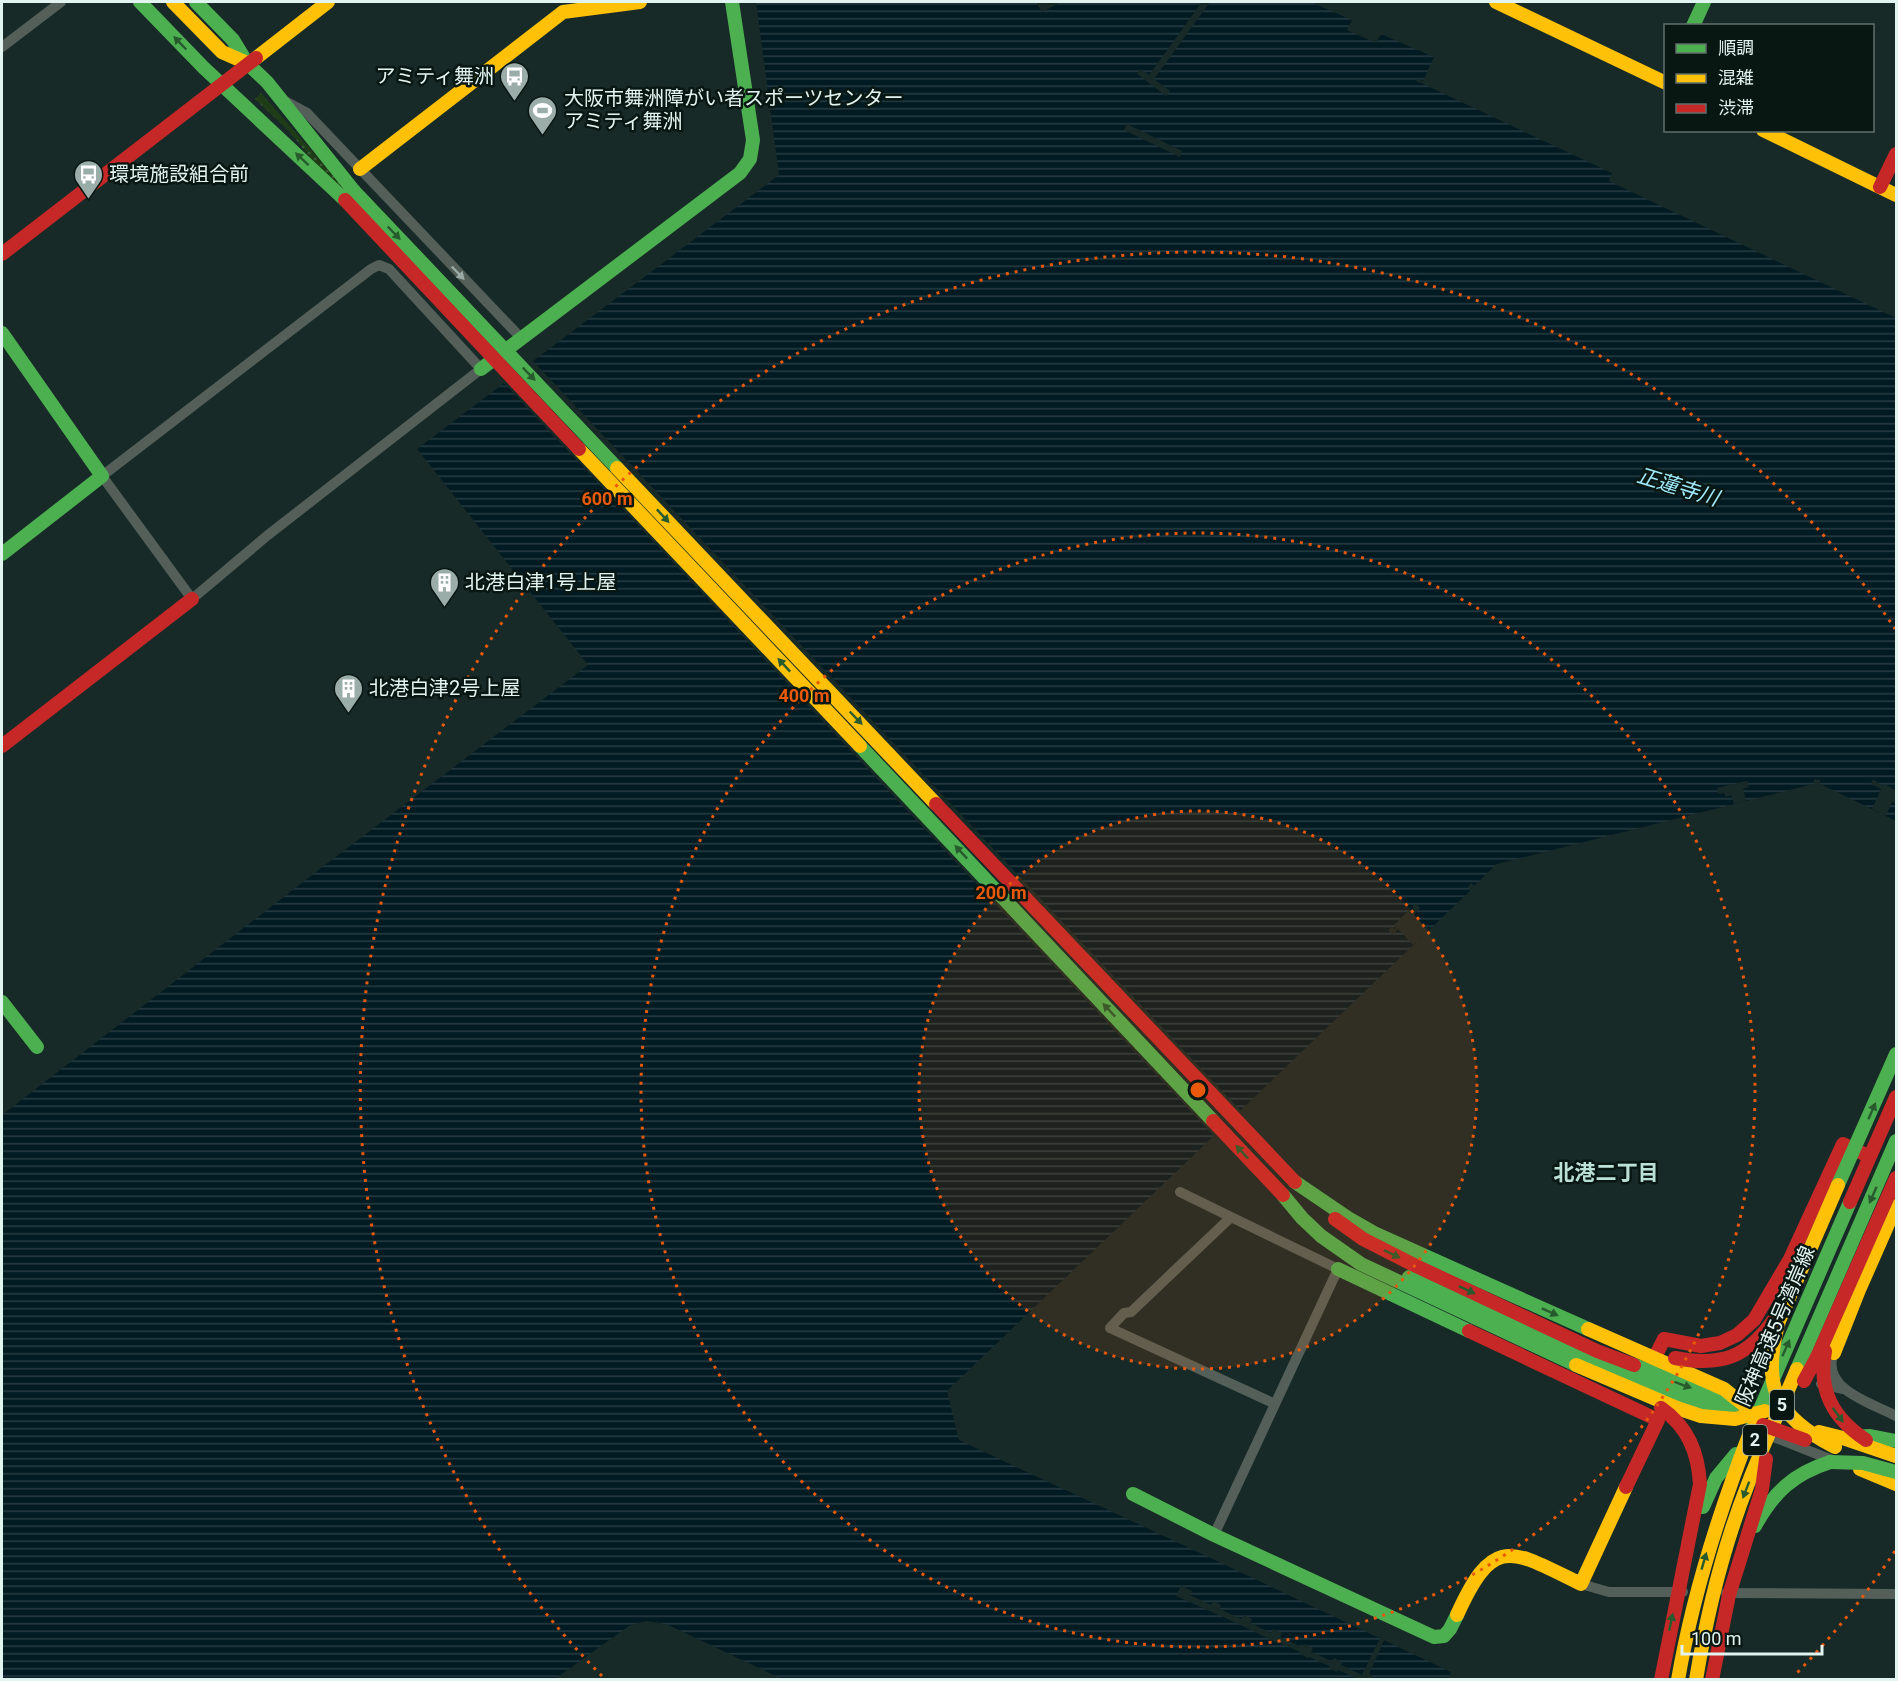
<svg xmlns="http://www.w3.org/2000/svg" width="1898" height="1681" font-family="Roboto,'Noto Sans JP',sans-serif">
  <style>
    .grass { fill: url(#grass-dots) }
    .water { fill: url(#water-rules) }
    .pier { fill: #182a27 }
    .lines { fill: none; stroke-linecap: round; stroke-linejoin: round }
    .street { stroke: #535f58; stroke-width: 10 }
    .fast { stroke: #4caf50; stroke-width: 14 }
    .slow { stroke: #ffc107; stroke-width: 14 }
    .jam { stroke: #c62828; stroke-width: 14 }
    .fast-bridge { stroke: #4caf50; stroke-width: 14 }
    .slow-bridge { stroke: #ffc107; stroke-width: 14 }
    .jam-bridge { stroke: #c62828; stroke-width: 14 }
    .oneway { fill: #275b2e }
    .oneway2 { fill: #9aaaa4 }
    .ring { fill: none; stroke: #e8590c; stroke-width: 3; stroke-dasharray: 3 6 }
    .labels { text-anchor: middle; stroke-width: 5; stroke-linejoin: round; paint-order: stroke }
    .shield { fill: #091713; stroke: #a1b2ad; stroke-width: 1.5 }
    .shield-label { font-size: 18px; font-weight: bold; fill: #e2f4ef }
    .poi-label { font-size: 20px; fill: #e2f4ef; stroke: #091713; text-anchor: start }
    .street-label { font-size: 20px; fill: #e2f4ef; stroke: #091713 }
    .water-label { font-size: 21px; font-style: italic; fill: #a0e9fb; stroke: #091713 }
    .neighbourhood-label { font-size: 21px; font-weight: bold; fill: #bbe0d6; stroke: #091713 }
    .centre { fill: #e8590c; stroke: #091713; stroke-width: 3 }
    .ring-label { font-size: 18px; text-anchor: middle; font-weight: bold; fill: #e8590c; stroke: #091713; stroke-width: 5; stroke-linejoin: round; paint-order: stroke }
  </style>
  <defs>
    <pattern id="grass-dots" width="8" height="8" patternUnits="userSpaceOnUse" patternTransform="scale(1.5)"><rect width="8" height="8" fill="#1e3c15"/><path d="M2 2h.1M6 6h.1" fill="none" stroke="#3e5937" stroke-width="1.8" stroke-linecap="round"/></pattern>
    <pattern id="water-rules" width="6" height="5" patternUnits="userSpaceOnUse" patternTransform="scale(1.5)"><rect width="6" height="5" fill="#021b22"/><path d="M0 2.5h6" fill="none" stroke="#273d42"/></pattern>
  </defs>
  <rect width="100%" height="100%" fill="#182a27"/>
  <path class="grass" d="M261 93 348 192 347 194 314 162 289 131 255 99Z"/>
  <path class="water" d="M756 2H1036L1042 12 1061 2H1311L1352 20 1347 30 1376 43 1381 34 1434 57 1423 81 1415 79V80L1612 173 1609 181 1896 318V821L1820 784V780L1814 779V784L1497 864 1474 886 1471 883 1468 887 1471 890 947 1391 959 1440 1198 1552 1451 1672 1448 1679H782L666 1624 646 1621 629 1626 555 1679 2 1680V1115L321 868 588 665 417 449 779 175Z"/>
  <path class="pier" d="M1202 2H1210L1154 79 1170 91 1166 96 1137 74 1140 69 1149 75Z
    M1127 124 1182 151 1180 157 1124 130Z
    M531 359 1242 1112 1216 1138 502 381Z
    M1873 779 1882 786 1884 784 1896 790V800L1895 803 1892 802 1886 816 1872 809 1881 789 1871 784Z
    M1747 781 1749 787 1743 789 1746 801 1734 804 1731 795 1726 797 1724 793 1718 794 1717 788Z
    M1416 904 1420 908 1414 915 1429 930 1413 945 1398 929 1392 935 1388 930 1392 927 1394 929 1396 928 1394 925 1409 910 1412 912 1414 910 1412 907Z
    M1181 1586 1192 1591 1190 1595 1211 1605 1213 1601 1221 1605 1220 1609 1241 1619 1244 1615 1252 1619 1250 1623 1271 1633 1273 1629 1282 1633 1280 1637 1302 1647 1304 1644 1313 1648 1311 1652 1332 1661 1334 1658 1342 1662 1341 1665 1362 1675 1381 1636 1385 1638 1369 1674 1373 1676 1372 1679H1358L1338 1670 1337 1672 1329 1668V1666L1309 1657 1308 1658 1300 1654V1652L1278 1642 1277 1643 1239 1624 1176 1596Z"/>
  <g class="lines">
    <path class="street" d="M2 47 61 2
      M283 100 307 113 522 339
      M379 265 389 269 481 369 268 535 192 599 102 476 371 269Z
      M1180 1192 1231 1217
      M1832 1359C1826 1391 1874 1404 1896 1416
      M1821 1384 1842 1389
      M1766 1434 1832 1460
      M1214 1535 1338 1269 1231 1217 1131 1312 1124 1313 1110 1328 1275 1404
      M1581 1584 1609 1592H1683
      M1726 1593 1896 1594"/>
    <path class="fast" d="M140 2 204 68 345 200
      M196 2 233 40 247 63 267 82 354 191
      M1693 26 1704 2
      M2 333 102 476 2 554
      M481 369 740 173 750 159 753 140 732 2
      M2 1002 37 1047
      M1295 1182 1348 1218 1376 1234 1588 1329
      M1283 1195 1302 1218 1321 1236 1361 1264 1576 1365
      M1338 1269 1469 1331
      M1850 1437 1870 1436 1896 1441
      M1133 1494 1214 1535 1434 1637 1444 1636 1450 1629 1457 1615
      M1755 1526C1774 1492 1793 1474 1830 1462"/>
    <path class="slow" d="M173 2 222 52 247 63
      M1496 2 1666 83
      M256 58 328 2
      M1763 130 1896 195
      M360 169 563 12 640 2
      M1834 1353 1859 1290 1896 1206
      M1860 1469 1896 1484
      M1457 1615C1494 1533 1511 1550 1581 1584L1626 1487"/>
    <path class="jam" d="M1880 187 1896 154
      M2 254 256 58
      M2 746 192 599
      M1335 1219 1363 1239 1414 1265
      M1469 1331 1658 1420 1626 1487
      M1650 1367 1664 1339 1701 1346 1720 1343 1737 1335 1754 1320 1790 1259 1843 1144 1864 1154"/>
    <path class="fast-bridge" d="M354 191 617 468
      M860 746 1213 1121
      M1838 1185 1896 1054
      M1409 1277 1607 1367 1729 1414
      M1634 1365 1738 1405
      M1797 1369 1896 1141
      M1751 1430 1850 1202
      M1830 1462 1863 1463 1896 1472
      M1703 1507 1716 1478 1736 1454"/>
    <path class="slow-bridge" d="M579 449 860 746
      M617 468 936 804
      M1588 1329 1724 1389 1744 1405 1758 1425
      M1576 1365 1677 1408 1701 1416 1735 1419 1765 1411
      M1819 1432 1843 1438 1896 1456
      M1835 1447C1775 1416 1761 1386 1779 1321L1838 1185
      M1678 1680C1693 1593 1719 1512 1751 1430
      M1696 1680C1707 1613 1723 1547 1748 1484 1763 1445 1781 1408 1797 1369"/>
    <path class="jam-bridge" d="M345 200 579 449
      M936 804 1295 1182
      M1213 1121 1283 1195
      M1850 1202 1896 1097
      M1414 1265 1597 1351 1634 1365
      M1825 1351C1818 1391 1833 1418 1866 1440
      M1675 1358C1722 1367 1748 1357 1775 1318
      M1804 1381 1818 1355 1896 1178
      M1661 1408C1688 1427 1698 1452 1700 1484L1661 1680
      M1763 1425 1805 1440
      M1712 1680 1729 1595 1762 1489 1766 1459"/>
  </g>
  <defs><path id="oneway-solid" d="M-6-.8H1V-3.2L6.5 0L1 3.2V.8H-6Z" transform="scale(1.5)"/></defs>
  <g class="oneway">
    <use href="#oneway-solid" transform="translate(180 43) rotate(-134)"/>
    <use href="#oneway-solid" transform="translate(302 159) rotate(-137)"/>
    <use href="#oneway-solid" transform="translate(394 233) rotate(46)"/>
    <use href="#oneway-solid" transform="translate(529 374) rotate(46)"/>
    <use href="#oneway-solid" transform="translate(663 516) rotate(47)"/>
    <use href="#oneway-solid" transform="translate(784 665) rotate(-133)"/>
    <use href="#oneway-solid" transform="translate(856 718) rotate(46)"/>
    <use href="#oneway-solid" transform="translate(961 852) rotate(-133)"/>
    <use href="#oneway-solid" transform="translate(1109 1010) rotate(-133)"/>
    <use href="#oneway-solid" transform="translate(1872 1111) rotate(-66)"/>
    <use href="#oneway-solid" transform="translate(1242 1152) rotate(-133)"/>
    <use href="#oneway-solid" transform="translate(1873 1195) rotate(114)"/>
    <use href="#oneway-solid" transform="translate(1392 1254) rotate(26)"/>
    <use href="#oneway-solid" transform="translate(1467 1290) rotate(25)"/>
    <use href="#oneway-solid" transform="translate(1550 1312) rotate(24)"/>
    <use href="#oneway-solid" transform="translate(1786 1348) rotate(-66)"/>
    <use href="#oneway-solid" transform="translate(1683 1385) rotate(20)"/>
    <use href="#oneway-solid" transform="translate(1838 1415) rotate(54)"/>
    <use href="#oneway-solid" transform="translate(1746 1490) rotate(111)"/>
    <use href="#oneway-solid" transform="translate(1704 1561) rotate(-74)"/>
    <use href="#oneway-solid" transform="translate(1671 1622) rotate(-78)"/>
  </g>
  <use class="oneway2" href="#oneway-solid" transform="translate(458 273) rotate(46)"/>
  <circle cx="1198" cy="1090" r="279" fill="#e8590c" fill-opacity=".12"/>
  <g class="ring">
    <circle cx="1198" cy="1090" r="279"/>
    <circle cx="1198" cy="1090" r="557"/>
    <path d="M1895 1551A836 836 0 0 1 1794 1676M602 1676A836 836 0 1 1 1895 629"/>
  </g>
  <defs>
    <symbol id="bus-pin" viewBox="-11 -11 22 30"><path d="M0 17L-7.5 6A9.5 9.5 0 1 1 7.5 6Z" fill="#9bada9" stroke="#091713"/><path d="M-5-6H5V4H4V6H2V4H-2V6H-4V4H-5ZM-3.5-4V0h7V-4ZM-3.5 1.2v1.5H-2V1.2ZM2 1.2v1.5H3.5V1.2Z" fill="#fff"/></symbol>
    <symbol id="stadium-pin" viewBox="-11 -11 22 30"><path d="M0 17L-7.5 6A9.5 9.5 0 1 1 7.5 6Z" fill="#9bada9" stroke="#091713"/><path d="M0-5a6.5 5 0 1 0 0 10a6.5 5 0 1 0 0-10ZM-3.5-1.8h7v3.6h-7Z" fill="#fff"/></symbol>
    <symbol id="building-pin" viewBox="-11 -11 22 30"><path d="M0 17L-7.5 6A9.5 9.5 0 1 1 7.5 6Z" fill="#9bada9" stroke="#091713"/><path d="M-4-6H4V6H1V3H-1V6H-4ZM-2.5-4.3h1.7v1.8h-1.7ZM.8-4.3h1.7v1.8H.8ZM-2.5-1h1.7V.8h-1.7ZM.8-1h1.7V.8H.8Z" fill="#fff"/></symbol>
  </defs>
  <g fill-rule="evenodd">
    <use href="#bus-pin" x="498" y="60" width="33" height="45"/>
    <use href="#stadium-pin" x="526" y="94" width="33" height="45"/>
    <use href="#bus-pin" x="72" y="158" width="33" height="45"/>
    <use href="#building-pin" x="428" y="566" width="33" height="45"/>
    <use href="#building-pin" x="332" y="672" width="33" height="45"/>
  </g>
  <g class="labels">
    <g class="shield">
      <rect x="1770" y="1390" width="24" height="30" rx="4.5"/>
      <rect x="1743" y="1425" width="24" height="30" rx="4.5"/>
    </g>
    <g class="shield-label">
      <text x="1782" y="1411">5</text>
      <text x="1755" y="1446">2</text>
    </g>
    <g class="poi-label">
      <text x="494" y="83" text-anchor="end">アミティ舞洲</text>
      <text x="564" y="105">大阪市舞洲障がい者スポーツセンター<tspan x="564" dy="23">アミティ舞洲</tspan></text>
      <text x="109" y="181">環境施設組合前</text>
      <text x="465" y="589">北港白津1号上屋</text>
      <text x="369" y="695">北港白津2号上屋</text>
    </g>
    <g class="street-label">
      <text transform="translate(1775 1326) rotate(-67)" y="7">阪神高速5号湾岸線</text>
    </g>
    <g class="water-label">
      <text transform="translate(1678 487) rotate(17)" y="7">正蓮寺川</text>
    </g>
    <g class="neighbourhood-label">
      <text x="1606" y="1180">北港二丁目</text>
    </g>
  </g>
  <circle cx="1198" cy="1090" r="9" class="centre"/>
  <g class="ring-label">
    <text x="607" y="505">600 m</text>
    <text x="804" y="702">400 m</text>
    <text x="1001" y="899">200 m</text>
  </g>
  <rect width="1898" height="1681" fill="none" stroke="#e2f4ef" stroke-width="6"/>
  <rect x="1664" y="24" width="210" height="108" fill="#091713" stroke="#606f6b" stroke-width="1.5"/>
  <rect x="1676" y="44" width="30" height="9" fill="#4caf50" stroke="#606f6b" stroke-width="1.5"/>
  <text x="1718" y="54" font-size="18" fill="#e2f4ef">順調</text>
  <rect x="1676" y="74" width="30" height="9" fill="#ffc107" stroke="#606f6b" stroke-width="1.5"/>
  <text x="1718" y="84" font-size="18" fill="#e2f4ef">混雑</text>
  <rect x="1676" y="104" width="30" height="9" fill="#c62828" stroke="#606f6b" stroke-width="1.5"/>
  <text x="1718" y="114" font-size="18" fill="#e2f4ef">渋滞</text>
  <path d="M1682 1645v9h140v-9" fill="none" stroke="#e2f4ef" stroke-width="3"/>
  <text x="1691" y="1645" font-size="18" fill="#e2f4ef" stroke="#091713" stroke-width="4.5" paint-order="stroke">100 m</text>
</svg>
